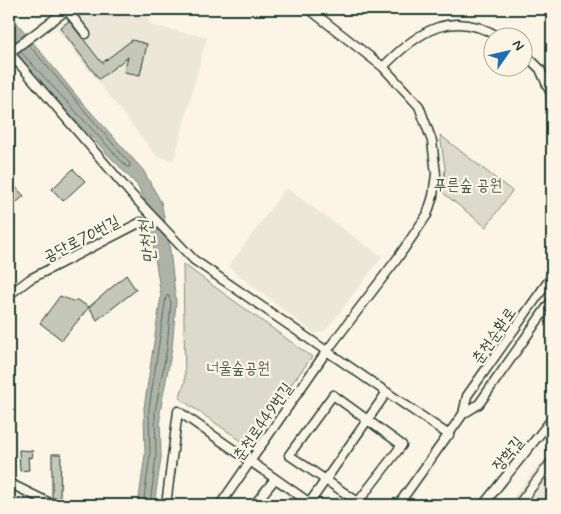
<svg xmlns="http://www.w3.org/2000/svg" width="561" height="514" font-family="Mynerve,'Poor Story',sans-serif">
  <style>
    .built { fill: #ece7d8 }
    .green { fill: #dcdacc; stroke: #7e8c80 }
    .water { fill: #aeb3a7; stroke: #758479 }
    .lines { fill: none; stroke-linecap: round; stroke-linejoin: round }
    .shore { stroke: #586c62; stroke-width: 1 }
    .building { fill: #c5c7b9; stroke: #1f3d34 }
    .minor-casing { stroke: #1f3d34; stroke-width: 11 }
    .minor { stroke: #fcf5e5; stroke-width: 8 }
    .labels { text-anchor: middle; stroke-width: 4.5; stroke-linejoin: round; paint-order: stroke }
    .park-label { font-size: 16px; fill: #455c52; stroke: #fcf5e5 }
    .street-label { font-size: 16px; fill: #1f3d34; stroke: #fcf5e5 }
    .water-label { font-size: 18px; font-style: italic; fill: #435a51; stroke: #fcf5e5 }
  </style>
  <rect width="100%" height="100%" fill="#fcf5e5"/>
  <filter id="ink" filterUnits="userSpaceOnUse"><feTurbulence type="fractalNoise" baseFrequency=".02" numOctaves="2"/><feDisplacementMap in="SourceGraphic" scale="10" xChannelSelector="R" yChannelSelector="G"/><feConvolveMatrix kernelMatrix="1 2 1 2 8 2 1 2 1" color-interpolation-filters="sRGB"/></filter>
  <g filter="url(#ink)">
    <path class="built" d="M82 9H141L153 26 207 37 174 160 157 157 56 28Z
      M286 188 382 257 326 330 315 334 228 267Z
      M552 449V505H507Z"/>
    <path class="green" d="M440 135 512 191 486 227 443 193 445 168Z
      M183 264 312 357 246 444 179 398 185 382Z"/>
    <path class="water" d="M9 13 80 100 143 170 161 202 169 242 176 302 172 348 160 412 161 458 154 505H138L145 455 144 408 161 296 147 205 138 186 70 115 9 46Z"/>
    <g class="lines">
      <path class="shore" d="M20 51 127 167H130V164L29 45
        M143 505 150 456 149 409 166 297 168 295 171 302 167 348 155 412 156 457 150 505"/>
    </g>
    <path class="building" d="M69 21 102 63 132 40 147 44 140 75 124 72 128 57 99 79 60 28Z
      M73 169 85 181 63 201 52 189Z
      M9 180 24 196 17 202 9 193Z
      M126 275 136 290 97 320 89 307Z
      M60 296 72 301 77 300 89 307 62 340 40 323Z
      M19 450 33 451 32 458 28 457 29 470 20 471Z
      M52 454H61L60 498H52Z"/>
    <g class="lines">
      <defs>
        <path id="minor" d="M67 10 86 34
          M9 52 132 195 194 260 449 435
          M9 53 68 9
          M524 53 540 69 551 94 552 131
          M383 67C419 30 453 8 501 38
          M9 295 30 279 141 222
          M333 395 402 445 358 502 289 455Z
          M463 414 479 404 552 300
          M9 483 54 505
          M166 505 178 411 313 505
          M220 505 326 352 397 259 427 215 433 196 436 174 432 141 419 106 383 67 309 9
          M254 505 275 479
          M308 505 387 392
          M398 505 463 414 467 396 552 276
          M483 505 552 419
          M518 505 552 461"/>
      </defs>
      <use href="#minor" class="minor-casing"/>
      <use href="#minor" class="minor"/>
    </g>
  </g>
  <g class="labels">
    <g class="park-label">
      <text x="468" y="190">푸른숲 공원</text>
      <text x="238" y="373">너울숲공원</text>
    </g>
    <g class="street-label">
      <text transform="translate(81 238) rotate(-27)" y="6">공단로70번길</text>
      <text transform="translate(493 335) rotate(-55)" y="6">춘천순환로</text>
      <text transform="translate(262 421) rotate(-55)" y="6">춘천로449번길</text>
      <text transform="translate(507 453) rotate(-51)" y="6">장학길</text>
    </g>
    <g class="water-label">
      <text transform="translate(147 242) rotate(-97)" y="6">만천천</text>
    </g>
  </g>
  <rect width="561" height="514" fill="none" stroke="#fcf5e5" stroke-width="30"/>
  <rect x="15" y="15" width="531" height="484" fill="none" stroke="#1f3d34" stroke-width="2" filter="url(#ink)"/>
  <g transform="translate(508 52) rotate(56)"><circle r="24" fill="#fcf5e5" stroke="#a4ab9e"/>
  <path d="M0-4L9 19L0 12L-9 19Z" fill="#1f6fb2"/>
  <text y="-8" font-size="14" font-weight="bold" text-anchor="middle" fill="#1f3d34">N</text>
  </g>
</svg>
